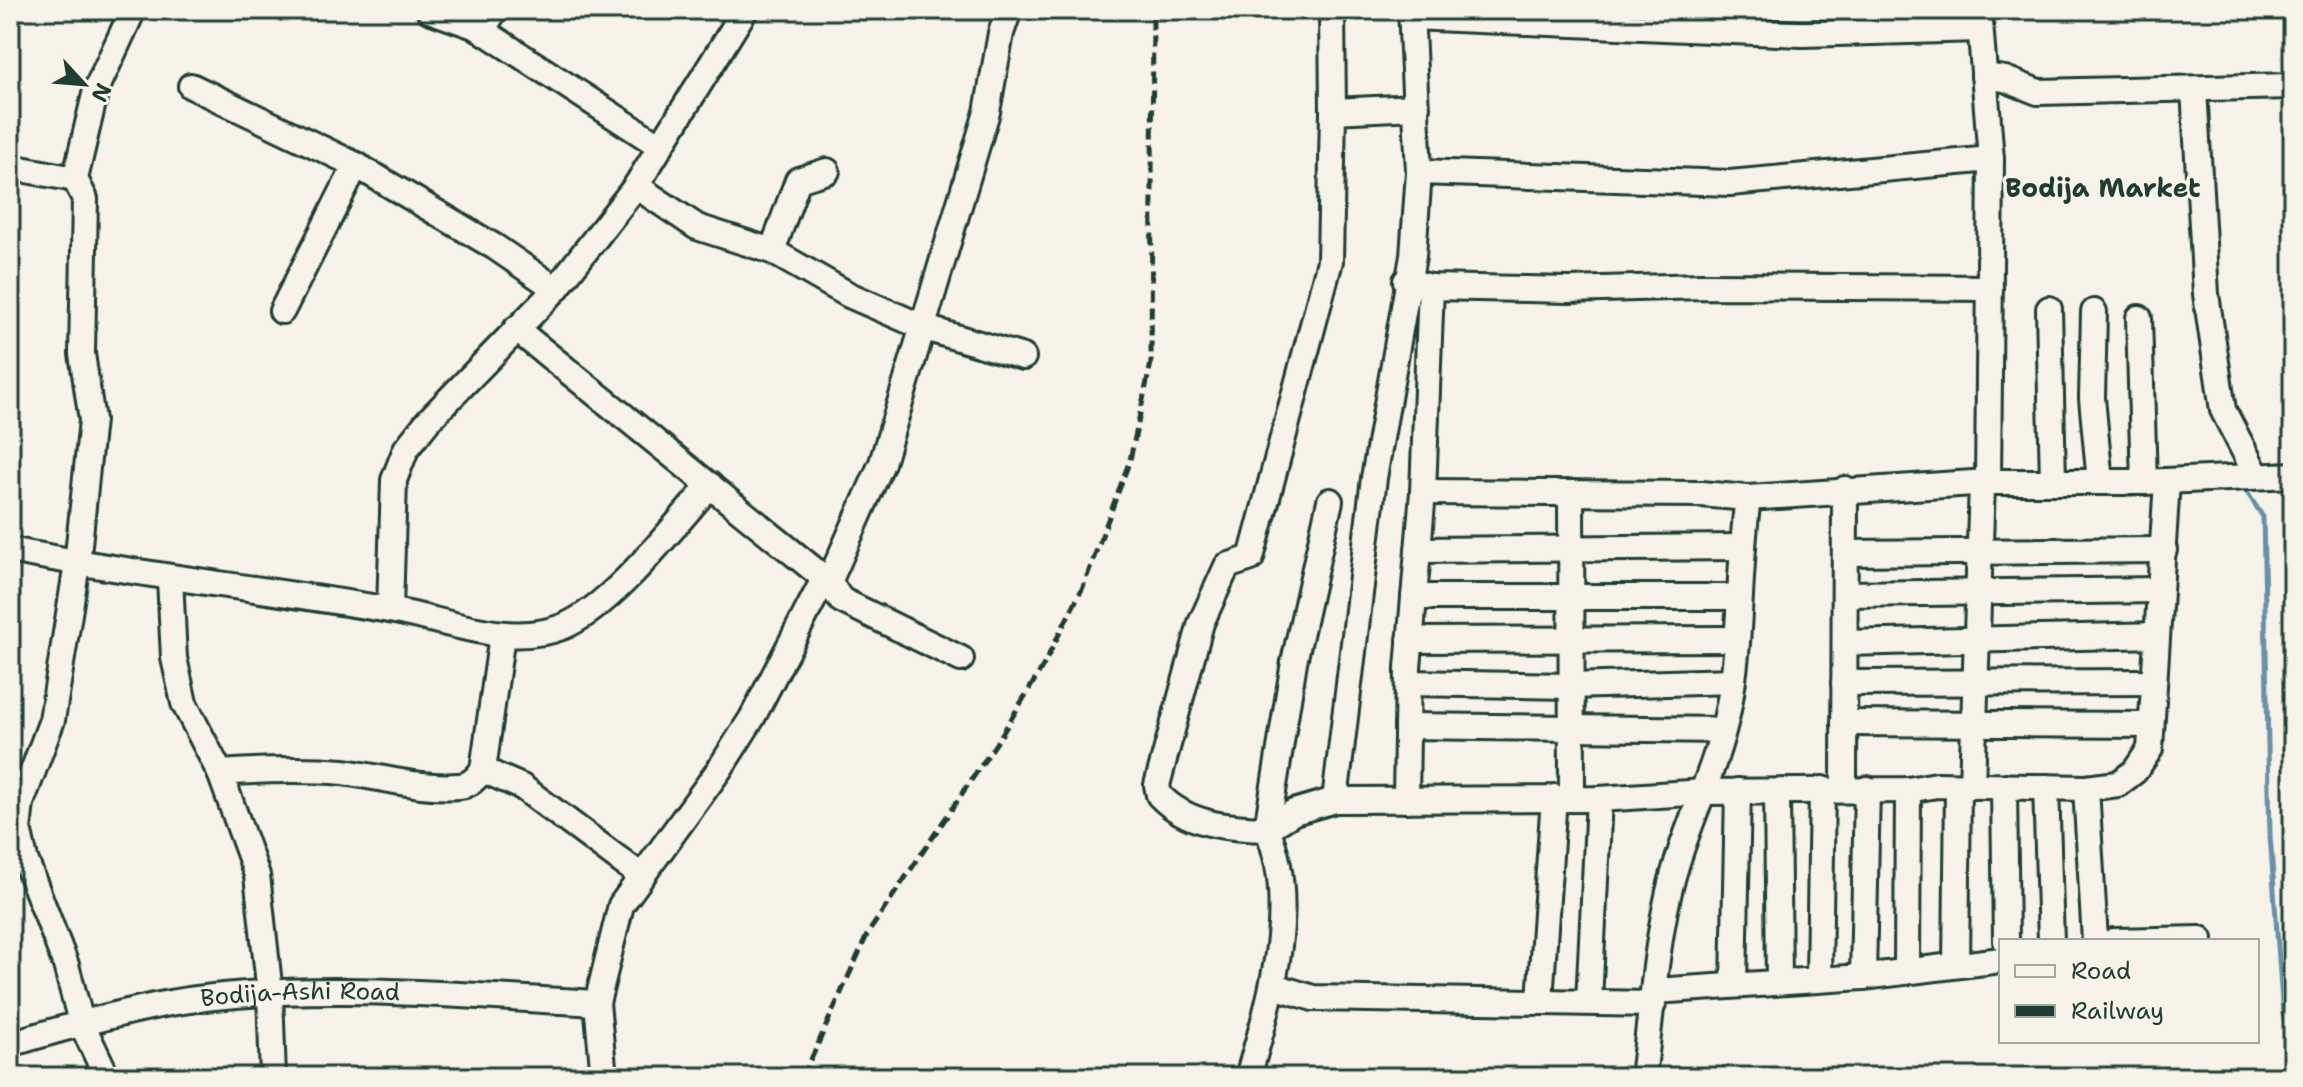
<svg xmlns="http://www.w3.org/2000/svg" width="2303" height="1087" font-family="'Shantell Sans',sans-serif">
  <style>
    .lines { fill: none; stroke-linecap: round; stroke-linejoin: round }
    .stream { stroke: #6990a8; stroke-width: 5 }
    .minor-casing { stroke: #1f3d34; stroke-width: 30 }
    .minor { stroke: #f7f3e8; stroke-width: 24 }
    .rail { stroke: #1f3d34; stroke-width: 5; stroke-dasharray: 12 6; stroke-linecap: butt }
    .labels { text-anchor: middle; stroke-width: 7; stroke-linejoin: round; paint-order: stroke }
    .street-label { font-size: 24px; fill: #1f3d34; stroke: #f7f3e8 }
    .neighbourhood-label { font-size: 26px; font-weight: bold; fill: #1f3d34; stroke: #f7f3e8 }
  </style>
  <rect width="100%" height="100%" fill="#f7f3e8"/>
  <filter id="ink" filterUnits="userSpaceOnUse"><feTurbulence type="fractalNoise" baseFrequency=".0125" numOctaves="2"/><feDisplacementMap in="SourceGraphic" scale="16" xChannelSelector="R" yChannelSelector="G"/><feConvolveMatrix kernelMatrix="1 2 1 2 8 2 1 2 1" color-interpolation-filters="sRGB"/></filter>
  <g filter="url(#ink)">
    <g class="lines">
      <path class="stream" d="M2243 486 2263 517 2270 835 2283 1015 2293 1046"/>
      <defs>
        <g id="minor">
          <path d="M429 10 477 27 488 21 495 10"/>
          <path d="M1332 10 1333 111"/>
          <path d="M1979 10 1991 159 1988 482"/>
          <path d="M1411 17 1802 34 1980 29"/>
          <path d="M477 27 660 146"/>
          <path d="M1984 76 2005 79 2038 92 2293 86"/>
          <path d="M191 86 356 165 495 247 556 289"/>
          <path d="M2194 89 2206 294 2223 410 2257 476"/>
          <path d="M10 167 75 179"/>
          <path d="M1419 172 1730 183 1991 159"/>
          <path d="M636 186 697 227 772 251 849 295 925 328 1023 357"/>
          <path d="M772 251 798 180 827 171"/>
          <path d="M1406 281 1431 287 1569 290 1702 286 1990 288"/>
          <path d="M2049 309 2053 482"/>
          <path d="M282 311 356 165"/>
          <path d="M2094 312 2092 398 2100 482"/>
          <path d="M2139 318 2144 482"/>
          <path d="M516 329 829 582 841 600 961 659"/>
          <path d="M1423 492 1701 494 1748 498 1988 482H2144L2293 475"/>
          <path d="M1571 493 1572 799"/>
          <path d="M10 550C136 575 262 588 389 610 444 619 506 648 562 627 611 608 674 526 710 485"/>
          <path d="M1418 550 1741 547"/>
          <path d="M1845 553 2164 550"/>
          <path d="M170 579 174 658 184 703 220 773 257 875 270 994 273 1077"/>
          <path d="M829 582 882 463 987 112 1001 33 1009 10"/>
          <path d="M1845 594 2160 590"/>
          <path d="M1414 597H1738"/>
          <path d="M390 610 394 480 406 449 428 421 556 289 636 186 745 10"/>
          <path d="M1410 640 1737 639"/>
          <path d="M1846 643 2157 635"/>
          <path d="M1408 683 1571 686 1732 681"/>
          <path d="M1844 683 2154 682"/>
          <path d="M1844 723 2151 725"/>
          <path d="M1407 726 1722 730"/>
          <path d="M483 770 522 787 640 875"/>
          <path d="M220 773C261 770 301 768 343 772 382 777 419 789 459 786 471 785 476 778 483 770L502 635"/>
          <path d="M1972 786 1982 483"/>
          <path d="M2004 787 2006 941"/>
          <path d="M2046 787 2051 941"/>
          <path d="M1844 788 1845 489"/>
          <path d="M2086 788 2095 941"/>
          <path d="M1777 792 1779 982"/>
          <path d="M1335 800 1374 478 1413 256 1419 172 1411 10"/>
          <path d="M1406 800 1408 668 1423 492 1431 287"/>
          <path d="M1267 829 1294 812 1335 800 1599 799 1704 792 1908 790 1937 785 2086 788 2118 784 2135 771 2150 749 2167 481"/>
          <path d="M1267 829 1294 662 1330 501"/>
          <path d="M2114 941 2200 939"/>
          <path d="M1956 965 1958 786"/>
          <path d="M1907 969 1908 790"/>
          <path d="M1819 977 1822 789"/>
          <path d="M1863 977 1867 789"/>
          <path d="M1734 984 1738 791"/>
          <path d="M1274 986 1313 998 1653 1004"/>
          <path d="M1655 991 1863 977 2001 960"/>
          <path d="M1540 1000 1554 797"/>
          <path d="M1589 1002 1599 799"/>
          <path id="s1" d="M10 1044C63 1028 115 1013 170 1003 307 980 459 996 597 1003"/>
          <path d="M107 1077 81 1022 66 965 25 859 18 829 21 803 52 720 77 564 92 420 82 354 85 199 75 179 96 90 133 10"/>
          <path d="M604 1077 597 1003 621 905 719 770 752 718 823 581"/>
          <path d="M1248 1077C1270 1001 1300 904 1267 829 1228 828 1187 825 1159 795L1157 785 1201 623 1227 566 1251 558 1330 261 1333 111 1417 107"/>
          <path d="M1643 1077C1651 1017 1655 954 1668 896 1682 832 1715 775 1728 710 1742 641 1738 569 1748 498"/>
        </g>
      </defs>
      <use href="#minor" class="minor-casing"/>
      <use href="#minor" class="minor"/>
      <path class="rail" d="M803 1077 868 933 999 739 1042 668 1083 587 1130 460 1151 363 1153 10"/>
    </g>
  </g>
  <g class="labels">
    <g class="street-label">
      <text dy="8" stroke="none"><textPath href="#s1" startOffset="296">Bodija-Ashi Road</textPath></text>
    </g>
    <g class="neighbourhood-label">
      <text x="2103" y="197">Bodija Market</text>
    </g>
  </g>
  <rect width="2303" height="1087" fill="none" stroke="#f7f3e8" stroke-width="40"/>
  <rect x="20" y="20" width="2263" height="1047" fill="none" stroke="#1f3d34" stroke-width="3" filter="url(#ink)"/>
  <rect x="1999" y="939" width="260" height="104" fill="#f7f3e8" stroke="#a1aaa0" stroke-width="2"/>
  <rect x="2015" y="965" width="40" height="12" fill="#f7f3e8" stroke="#a1aaa0" stroke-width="2"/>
  <text x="2071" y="979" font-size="24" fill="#1f3d34">Road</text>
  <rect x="2015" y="1005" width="40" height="12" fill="#1f3d34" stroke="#a1aaa0" stroke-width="2"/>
  <text x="2071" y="1019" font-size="24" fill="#1f3d34">Railway</text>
  <g transform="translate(84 84) rotate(116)" stroke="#f7f3e8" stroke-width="6" paint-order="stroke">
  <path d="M0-6L14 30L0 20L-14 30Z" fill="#1f3d34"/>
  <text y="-12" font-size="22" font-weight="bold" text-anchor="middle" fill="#1f3d34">N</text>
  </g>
</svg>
